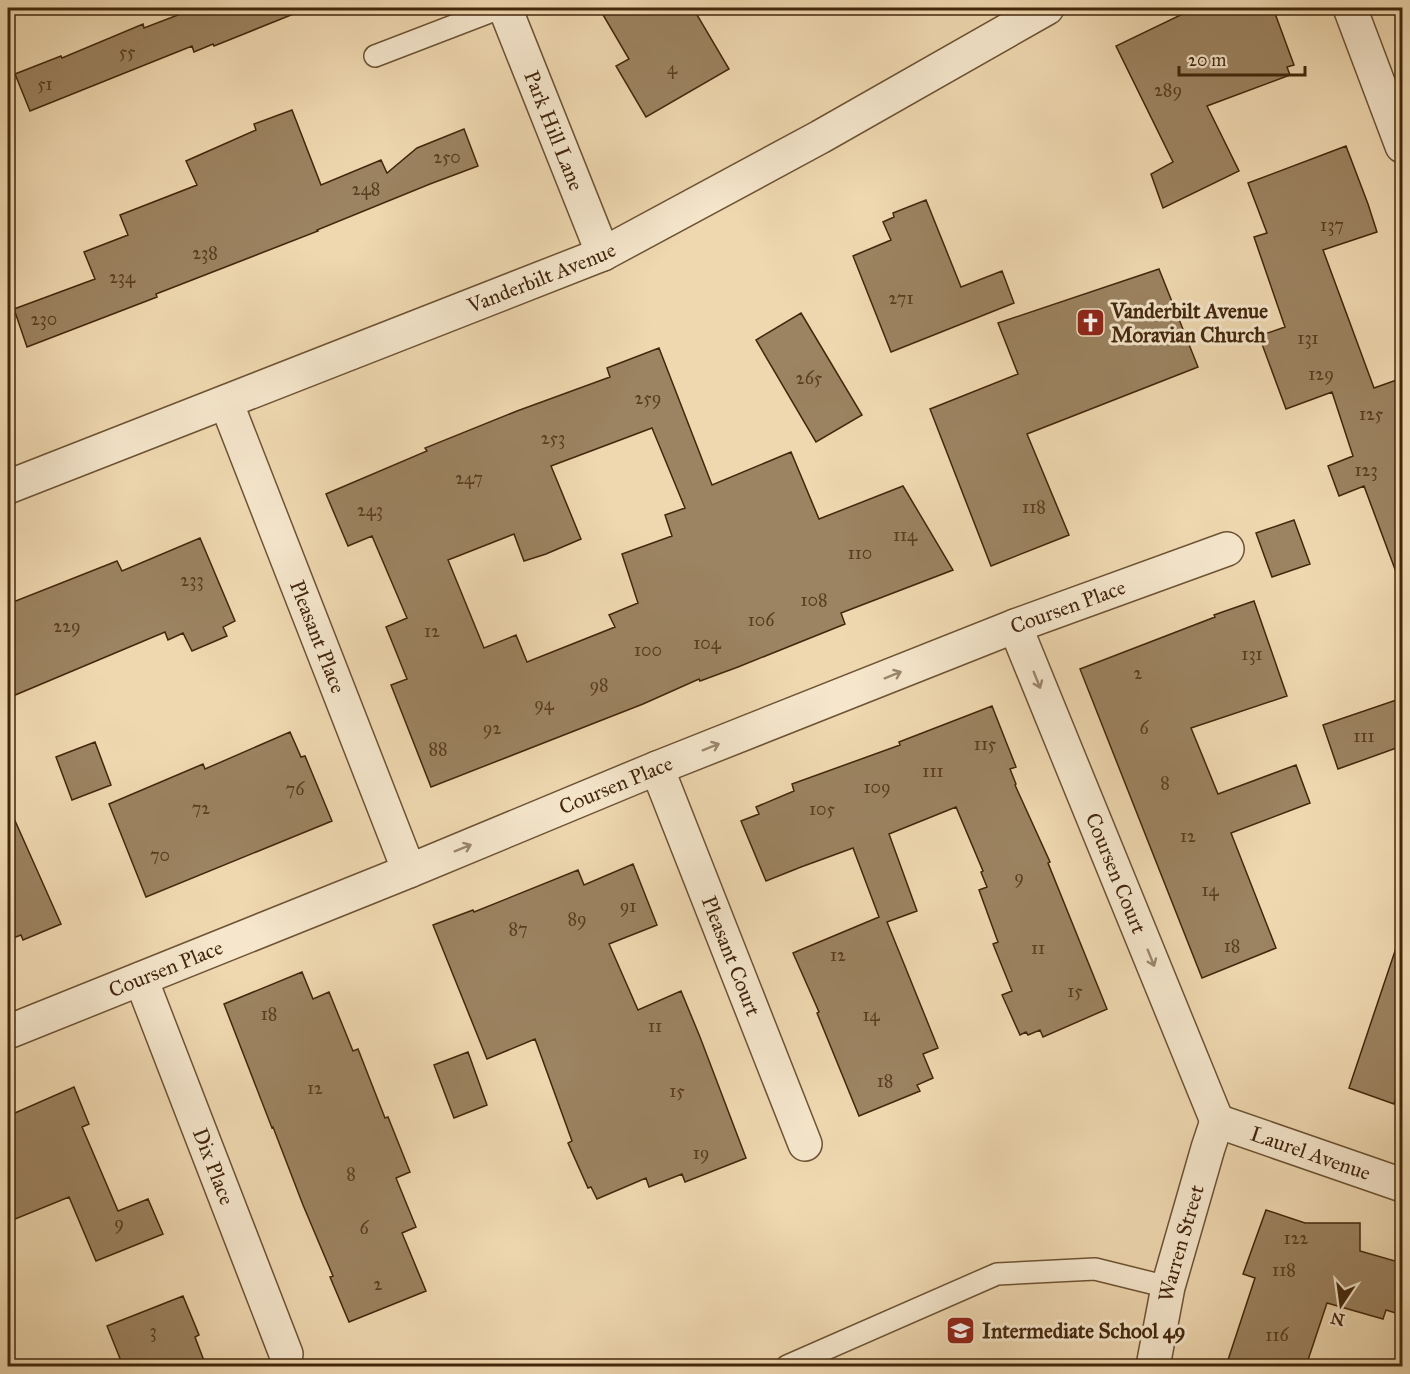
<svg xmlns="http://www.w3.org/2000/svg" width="1410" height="1374" font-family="'IM FELL Great Primer',serif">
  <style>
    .building { fill: #9c8361; stroke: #42270b; stroke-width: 1.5; fill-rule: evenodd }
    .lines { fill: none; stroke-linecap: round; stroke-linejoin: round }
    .service-casing { stroke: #6d5334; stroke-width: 24 }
    .minor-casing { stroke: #6d5334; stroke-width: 36 }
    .tertiary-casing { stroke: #6d5334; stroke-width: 36 }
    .service { stroke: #f5e6cc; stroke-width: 21 }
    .minor { stroke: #f5e6cc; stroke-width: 33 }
    .tertiary { stroke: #f5e6cc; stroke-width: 33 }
    .oneway { stroke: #9c866c }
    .labels { text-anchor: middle; stroke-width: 6; stroke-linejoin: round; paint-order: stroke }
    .number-label { font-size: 18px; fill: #583e20 }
    .street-label { font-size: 21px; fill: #42270b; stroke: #f5e6cc }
    .poi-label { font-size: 21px; font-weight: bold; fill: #42270b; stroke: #f5e6cc; text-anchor: start }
  </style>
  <rect width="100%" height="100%" fill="#efd8b0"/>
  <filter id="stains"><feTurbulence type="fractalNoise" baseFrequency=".00333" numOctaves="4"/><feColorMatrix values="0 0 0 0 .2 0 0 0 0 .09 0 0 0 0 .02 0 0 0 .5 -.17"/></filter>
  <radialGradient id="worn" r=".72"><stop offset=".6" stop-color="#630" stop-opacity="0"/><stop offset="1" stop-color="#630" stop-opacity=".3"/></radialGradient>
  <path class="building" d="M196 8H306V9L214 46 213 44 194 52 192 46 30 111 15 74 61 56 62 58 143 24 144 28Z
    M599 8H693L729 69 646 117 616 66 629 59Z
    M1195 8H1273L1294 65 1287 67 1290 75 1207 106 1239 171 1163 208 1151 174 1173 162 1116 46Z
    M292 110 321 185 381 160 387 173 417 148 464 129 478 166 430 184 317 230 318 231 156 294 157 297 27 347 14 309 95 279 84 252 128 235 120 215 197 185 186 161 256 130 254 124Z
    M1346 146 1368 204 1377 232 1323 250 1374 388 1402 378V580H1399L1364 486 1339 496 1328 466 1353 456 1332 392 1286 409 1259 336 1285 327 1254 237 1267 233 1248 183Z
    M926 200 961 287 1002 271 1014 303 891 352 853 256 891 240 883 222 894 217 893 213Z
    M1159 269 1198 367 1027 434 1069 535 991 566 930 409 1018 374 998 323Z
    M801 313 862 415 816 442 756 340Z
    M659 348 712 485 791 452 819 519 903 486 953 570 841 613 845 624 738 667 700 681 699 679 643 704 431 787 391 685 407 679 386 627 407 618 372 536 348 546 326 494 427 451 425 448 517 411 610 377 607 368ZM652 428 685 508 665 515 672 536 622 554 638 603 609 615 615 627 527 662 516 635 484 648 448 560 514 534 524 561 546 554 581 539 551 466Z
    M1294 520 1310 564 1272 577 1256 533Z
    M200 538 235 621 223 627 227 636 192 651 183 633 168 640 165 632 8 698V604L117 561 122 571Z
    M1254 601 1287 696 1191 728 1218 794 1296 765 1310 803 1231 833 1276 948 1202 978 1080 669 1215 617 1214 615Z
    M1402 698V746L1338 769 1323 725Z
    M992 706 1016 767 1010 769 1016 784 1015 785 1050 862 1048 863 1107 1009 1043 1037 1040 1030 1028 1035 1026 1032 1020 1035 1002 995 1012 991 993 944 998 942 979 890 987 887 981 872 983 871 956 807 889 834 917 911 887 922 938 1048 923 1054 933 1078 917 1085 920 1091 859 1116 817 1013 819 1012 793 953 879 917 853 848 801 867 766 881 741 821 759 814 756 807 794 791 792 784 900 745 899 742Z
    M290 732 301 757 305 756 332 821 146 897 109 804 203 764 205 769Z
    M95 742 111 785 72 800 56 757Z
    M8 805 61 924 23 940 21 935 8 940Z
    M633 864 657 925 609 944 638 1010 681 991 700 1037 746 1158 685 1182 682 1174 649 1187 646 1178 597 1199 591 1187 588 1188 568 1143 572 1141 535 1039 487 1059 433 925 473 910 474 912 578 870 584 885Z
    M1396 948 1402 949V1077L1394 1104 1349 1088Z
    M302 972 313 999 329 992 353 1051 358 1049 385 1118 388 1117 410 1172 396 1178 416 1227 402 1233 426 1291 349 1322 330 1277 333 1276 303 1205 273 1127 272 1128 224 1004Z
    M468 1052 487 1105 454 1118 434 1065Z
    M74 1087 89 1124 82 1127 118 1211 148 1199 163 1234 96 1261 69 1197 8 1222V1116Z
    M1266 1210 1305 1223H1360V1251L1402 1263V1315L1386 1310 1383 1319 1327 1303 1306 1366H1226L1255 1278 1243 1274Z
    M183 1296 199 1335 195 1337 206 1366H123L107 1326Z"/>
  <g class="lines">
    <defs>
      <path id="service" d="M375 56 500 8
        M787 1366 997 1274 1095 1269 1168 1287"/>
      <g id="minor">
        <path id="s1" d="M505 8 603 254"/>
        <path id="s2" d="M226 402 409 871"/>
        <path id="s3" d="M1015 626 1217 1121"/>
        <path id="s4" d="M657 768 805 1144"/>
        <path id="s5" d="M141 979 286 1354"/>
        <path id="s6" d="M8 1032 409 871 657 768 1015 626 1227 549"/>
        <path id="s7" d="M1217 1121 1402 1185"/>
        <path id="s8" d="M1153 1366 1168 1287 1208 1148 1217 1121"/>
      </g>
      <g id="tertiary">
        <path d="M1350 8 1402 146"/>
        <path id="s9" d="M8 487 603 254 820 137 1047 8"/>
      </g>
    </defs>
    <use href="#service" class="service-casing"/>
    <use href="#minor" class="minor-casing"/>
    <use href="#tertiary" class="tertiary-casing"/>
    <use href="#service" class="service"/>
    <use href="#minor" class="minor"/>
    <use href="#tertiary" class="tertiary"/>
  </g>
  <defs><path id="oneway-shaft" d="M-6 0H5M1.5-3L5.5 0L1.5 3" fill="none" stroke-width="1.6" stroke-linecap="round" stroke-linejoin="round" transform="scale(1.5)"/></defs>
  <g class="oneway">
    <use href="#oneway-shaft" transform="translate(893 675) rotate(-22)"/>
    <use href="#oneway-shaft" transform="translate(1037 680) rotate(68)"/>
    <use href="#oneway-shaft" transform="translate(711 747) rotate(-22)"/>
    <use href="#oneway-shaft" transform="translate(463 848) rotate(-22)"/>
    <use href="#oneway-shaft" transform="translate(1151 958) rotate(68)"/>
  </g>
  <defs>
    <symbol id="church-square" viewBox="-11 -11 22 22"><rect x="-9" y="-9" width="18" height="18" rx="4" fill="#8f2418" stroke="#f5e6cc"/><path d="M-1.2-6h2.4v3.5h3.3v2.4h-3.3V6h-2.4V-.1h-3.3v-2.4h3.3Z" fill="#fff"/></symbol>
    <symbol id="school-square" viewBox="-11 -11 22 22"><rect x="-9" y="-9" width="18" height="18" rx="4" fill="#8f2418" stroke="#f5e6cc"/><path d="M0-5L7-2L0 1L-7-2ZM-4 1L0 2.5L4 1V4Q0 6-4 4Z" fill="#fff"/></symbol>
  </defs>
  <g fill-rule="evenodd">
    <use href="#church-square" x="1074" y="306" width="33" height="33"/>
    <use href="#school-square" x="944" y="1314" width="33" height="33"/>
  </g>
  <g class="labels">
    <g class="number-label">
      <text x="127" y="58">55</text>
      <text x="672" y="74">4</text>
      <text x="45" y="90">51</text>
      <text x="1168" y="96">289</text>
      <text x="447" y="163">250</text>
      <text x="366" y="195">248</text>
      <text x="1332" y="231">137</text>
      <text x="205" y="259">238</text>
      <text x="122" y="283">234</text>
      <text x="901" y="304">271</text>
      <text x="44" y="325">230</text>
      <text x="1308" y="344">131</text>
      <text x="1321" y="380">129</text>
      <text x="809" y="384">265</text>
      <text x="648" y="404">259</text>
      <text x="1371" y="420">125</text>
      <text x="553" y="444">253</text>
      <text x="1366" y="476">123</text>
      <text x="469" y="484">247</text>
      <text x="1034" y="513">118</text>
      <text x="370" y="516">243</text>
      <text x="905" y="541">114</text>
      <text x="860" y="559">110</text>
      <text x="192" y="586">233</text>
      <text x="814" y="606">108</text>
      <text x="761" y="626">106</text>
      <text x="67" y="632">229</text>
      <text x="432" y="637">12</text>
      <text x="707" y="649">104</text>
      <text x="648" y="656">100</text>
      <text x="1252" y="660">131</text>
      <text x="1138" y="679">2</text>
      <text x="599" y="691">98</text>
      <text x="544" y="710">94</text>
      <text x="492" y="734">92</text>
      <text x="1144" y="734">6</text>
      <text x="1364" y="742">111</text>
      <text x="985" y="750">115</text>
      <text x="438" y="755">88</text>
      <text x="933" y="777">111</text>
      <text x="1165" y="789">8</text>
      <text x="877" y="793">109</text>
      <text x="295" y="795">76</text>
      <text x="201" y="814">72</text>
      <text x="822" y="815">105</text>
      <text x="1188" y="842">12</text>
      <text x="160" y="861">70</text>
      <text x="1019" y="883">9</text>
      <text x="1210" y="896">14</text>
      <text x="628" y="912">91</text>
      <text x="577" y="925">89</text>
      <text x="518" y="935">87</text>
      <text x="1232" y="952">18</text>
      <text x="1038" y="954">11</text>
      <text x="838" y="961">12</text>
      <text x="1075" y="997">15</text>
      <text x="269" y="1020">18</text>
      <text x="871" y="1021">14</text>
      <text x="655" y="1032">11</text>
      <text x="885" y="1087">18</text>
      <text x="315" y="1094">12</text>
      <text x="677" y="1097">15</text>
      <text x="701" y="1159">19</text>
      <text x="351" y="1180">8</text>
      <text x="119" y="1229">9</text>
      <text x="364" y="1234">6</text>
      <text x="1296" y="1244">122</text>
      <text x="1284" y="1276">118</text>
      <text x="378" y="1290">2</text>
      <text x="153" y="1337">3</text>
      <text x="1277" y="1341">116</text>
    </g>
    <g class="street-label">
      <text dy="7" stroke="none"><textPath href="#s1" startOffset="132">Park Hill Lane</textPath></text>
      <text dy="7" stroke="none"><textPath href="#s9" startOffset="573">Vanderbilt Avenue</textPath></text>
      <text dy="7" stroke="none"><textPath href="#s6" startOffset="1142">Coursen Place</textPath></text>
      <text dy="7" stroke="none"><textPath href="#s2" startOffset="252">Pleasant Place</textPath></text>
      <text dy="7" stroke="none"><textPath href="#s6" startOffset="656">Coursen Place</textPath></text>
      <text dy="7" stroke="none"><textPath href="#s3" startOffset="267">Coursen Court</textPath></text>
      <text dy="7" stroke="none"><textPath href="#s4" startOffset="202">Pleasant Court</textPath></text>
      <text dy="7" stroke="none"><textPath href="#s6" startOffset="170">Coursen Place</textPath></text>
      <text dy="7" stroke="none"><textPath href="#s7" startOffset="99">Laurel Avenue</textPath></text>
      <text dy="7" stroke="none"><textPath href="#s5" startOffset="201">Dix Place</textPath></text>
      <text dy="7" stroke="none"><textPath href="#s8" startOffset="126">Warren Street</textPath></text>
    </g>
    <g class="poi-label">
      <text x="1111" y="318">Vanderbilt Avenue<tspan x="1111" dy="24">Moravian Church</tspan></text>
      <text x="982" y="1338">Intermediate School 49</text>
    </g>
  </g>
  <rect width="1410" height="1374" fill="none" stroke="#efd8b0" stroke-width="30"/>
  <rect x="9" y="9" width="1392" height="1356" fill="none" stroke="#42270b" stroke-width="3"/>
  <rect x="15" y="15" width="1380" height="1344" fill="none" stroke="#42270b" stroke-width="1.5"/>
  <g transform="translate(1341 1305) rotate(193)" stroke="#f5e6cc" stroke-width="4.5" paint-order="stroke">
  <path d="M0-4.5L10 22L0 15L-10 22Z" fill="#42270b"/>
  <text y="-9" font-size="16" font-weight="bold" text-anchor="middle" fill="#42270b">N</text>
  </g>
  <path d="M1179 66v9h126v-9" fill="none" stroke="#42270b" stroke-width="3"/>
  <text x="1188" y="66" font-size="18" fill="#42270b" stroke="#f5e6cc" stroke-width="4.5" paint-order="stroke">20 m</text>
  <rect width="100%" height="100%" filter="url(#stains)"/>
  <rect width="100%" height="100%" fill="url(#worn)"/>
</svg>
